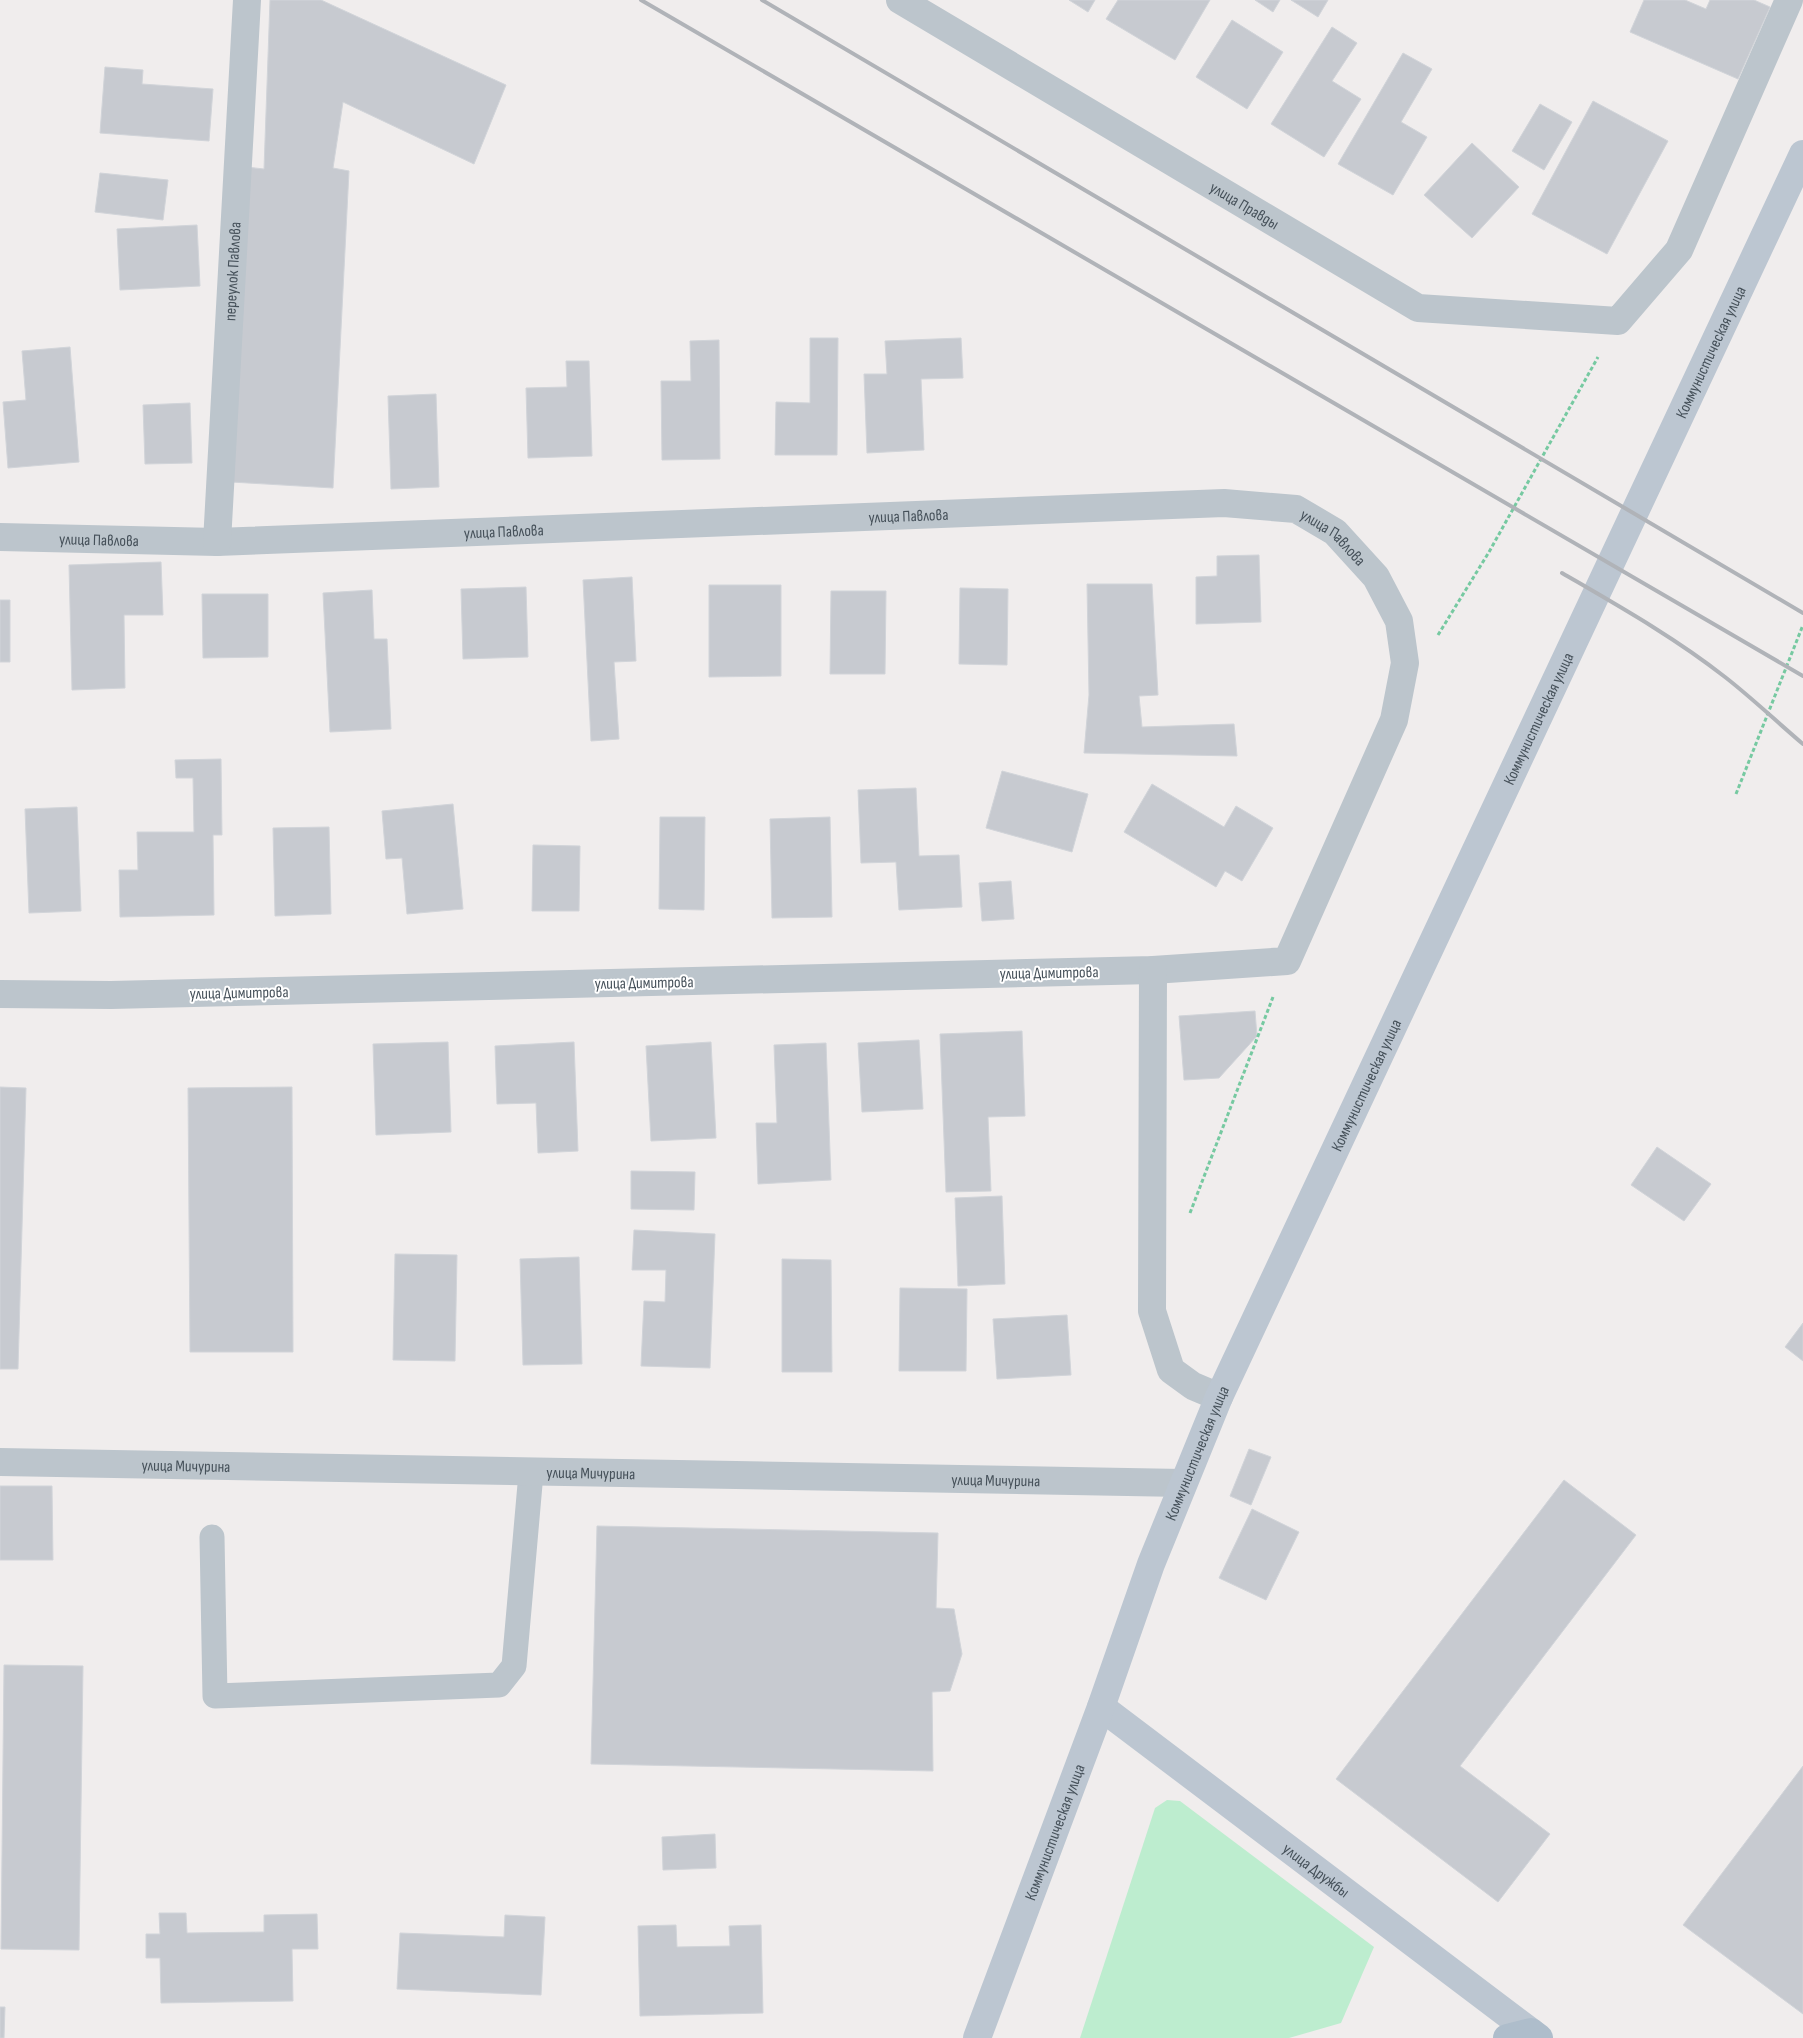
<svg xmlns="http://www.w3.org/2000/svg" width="1803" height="2038" font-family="'Sofia Sans Condensed',sans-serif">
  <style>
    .green { fill: #bdedcf }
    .building { fill: #c7cad0; stroke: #d1d4d9 }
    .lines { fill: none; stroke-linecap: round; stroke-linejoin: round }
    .path { stroke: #76c9a1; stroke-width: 3; stroke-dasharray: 4 2.5; stroke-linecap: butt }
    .service { stroke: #bcc5cc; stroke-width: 25 }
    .minor { stroke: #bcc5cc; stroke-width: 28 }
    .secondary { stroke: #bcc6d1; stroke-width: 28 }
    .primary { stroke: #aebdcb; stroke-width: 28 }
    .rail { stroke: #b0b3b8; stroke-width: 4 }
    .labels { text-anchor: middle; stroke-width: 4; stroke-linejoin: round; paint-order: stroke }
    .street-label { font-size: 16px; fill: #46515a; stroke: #fff }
  </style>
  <rect width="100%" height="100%" fill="#f0eded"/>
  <path class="green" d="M1167 1800 1180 1801 1374 1947 1341 2023 1289 2038H1080L1155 1808Z"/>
  <path class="building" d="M270 0H321L506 85 474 164 343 102 333 168 349 171 333 488 231 482 246 167 264 169Z
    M1069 0H1095L1088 12Z
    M1118 0H1210L1175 60 1106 19Z
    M1255 0H1280L1273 12Z
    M1291 0H1328L1318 17Z
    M1644 0H1685L1706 9 1710 0H1754L1770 7 1738 79 1630 32Z
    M1232 20 1283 52 1247 109 1196 77Z
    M1332 27 1357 43 1332 81 1361 99 1324 157 1271 124Z
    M1403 53 1432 69 1401 122 1427 137 1393 195 1338 164Z
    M105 67 143 70 142 84 213 89 209 141 100 133Z
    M1593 101 1668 141 1607 254 1532 214Z
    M1540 104 1572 122 1544 170 1512 151Z
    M1472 143 1519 187 1472 238 1424 195Z
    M100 173 168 180 163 220 95 212Z
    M197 225 200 286 120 290 117 229Z
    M810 338H838L837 455H775L776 402 810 403Z
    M961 338 963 378 921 379 924 450 867 453 864 374H887L885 341Z
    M719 340 720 459 662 460 661 381H691L690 341Z
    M70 347 79 462 8 468 3 402 26 400 22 351Z
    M566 361H589L592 456 528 458 526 388 567 387Z
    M436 394 439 487 391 489 388 396Z
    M190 403 192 463 145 464 143 405Z
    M1259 555 1261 622 1196 624V577L1217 576V556Z
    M161 562 163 615H124L125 688 72 690 69 565Z
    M632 577 636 661 614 662 619 739 591 741 583 580Z
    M1087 584H1152L1158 695 1139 696 1142 727 1234 724 1237 756 1084 753 1089 695Z
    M709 585H781V676L709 677Z
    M526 587 528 657 463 659 461 589Z
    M960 588 1008 589 1007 665 959 664Z
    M372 590 374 639H387L391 729 330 732 323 593Z
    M831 591H886L885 674H830Z
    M202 594H268V657L203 658Z
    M0 600H10V662H0Z
    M221 759 222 835H213L214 915 120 917 119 870H138L137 832H194L193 778H176L175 760Z
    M1002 771 1088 794 1072 852 986 828Z
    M1152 784 1224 827 1236 806 1273 828 1242 881 1225 871 1216 887 1124 832Z
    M916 788 919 856 959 855 962 907 899 910 896 862 861 863 858 790Z
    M453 804 463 909 407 914 402 858 386 859 382 811Z
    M77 807 81 911 29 913 25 809Z
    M660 817H705L704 910 659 909Z
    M830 817 832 917 772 918 770 819Z
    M329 827 331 914 275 916 273 828Z
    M533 845 580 846 579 911H532Z
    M1011 881 1014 919 982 921 979 883Z
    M1255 1011 1257 1036 1219 1078 1184 1080 1179 1016Z
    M1022 1031 1025 1116 988 1117 991 1191 946 1192 940 1034Z
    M919 1040 923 1109 862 1112 858 1043Z
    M448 1042 451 1132 376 1135 373 1044Z
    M574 1042 578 1151 538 1153 536 1103 497 1104 495 1046Z
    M711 1042 716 1138 651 1141 646 1046Z
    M826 1043 831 1180 758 1184 756 1123H777L774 1045Z
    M0 1087 26 1088 18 1369H0Z
    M292 1087 293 1352H190L188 1088Z
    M1657 1147 1711 1184 1684 1221 1631 1185Z
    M631 1171 695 1172 694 1210 631 1209Z
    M1002 1196 1005 1284 958 1286 955 1198Z
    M634 1230 715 1234 710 1368 641 1366 644 1301 665 1302 666 1270H632Z
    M395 1254 457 1255 455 1361 393 1360Z
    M579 1257 582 1364 523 1365 520 1259Z
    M782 1259 831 1260 832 1372H782Z
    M900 1288 967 1289 966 1371H899Z
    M1067 1315 1071 1375 997 1379 993 1319Z
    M1803 1323V1361L1785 1347Z
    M1249 1449 1271 1457 1251 1505 1230 1496Z
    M1564 1480 1636 1535 1460 1766 1550 1834 1498 1902 1336 1779Z
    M0 1486H52L53 1560H0Z
    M1252 1509 1299 1532 1266 1600 1219 1578Z
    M597 1526 938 1533 936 1608 954 1609 962 1654 950 1691 932 1692 933 1771 591 1764Z
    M4 1665 83 1666 79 1950 1 1949Z
    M1803 1766V2014L1683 1925Z
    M715 1834 716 1868 663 1870 662 1837Z
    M159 1913H186L187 1933 264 1932V1915L317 1914 318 1949H292L293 2001 161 2003 160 1958H146V1934H160Z
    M505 1915 545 1917 541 1995 397 1989 400 1933 504 1937Z
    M676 1925 677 1947 730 1946 729 1926 761 1925 763 2013 640 2016 638 1926Z
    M0 2007H5L4 2038H0Z"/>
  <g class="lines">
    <path class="path" d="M1438 635 1489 552 1598 357
      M1736 794 1803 625
      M1190 1213 1273 997"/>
    <path class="service" d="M212 1537 215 1696 499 1685 514 1666 531 1473"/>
    <g class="minor">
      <path id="s1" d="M900 0 1418 308 1618 321 1679 250 1789 0"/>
      <path id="s2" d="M0 537 217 542 1224 503 1296 509 1335 532 1376 577 1399 621 1405 663 1394 720 1287 961 1153 970 111 995 0 994"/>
      <path id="s3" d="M217 542 247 0"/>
      <path d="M1153 970 1152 1311 1171 1370 1193 1386 1219 1397"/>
      <path id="s4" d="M0 1462 1183 1483"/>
    </g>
    <g class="secondary">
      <path id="s5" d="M1101 1707 1531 2032"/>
      <path id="s6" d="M977 2038 1101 1707 1151 1564 1219 1397 1803 154"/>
    </g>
    <path class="primary" d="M1507 2038 1531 2032 1539 2038"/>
    <path class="rail" d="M641 0 1803 676
      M762 0 1803 613
      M1562 573C1617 605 1674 637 1725 677 1752 698 1777 722 1803 744"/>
  </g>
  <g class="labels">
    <g class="street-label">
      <text dy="6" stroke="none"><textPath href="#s1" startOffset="401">улица Правды</textPath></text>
      <text dy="6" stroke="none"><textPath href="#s3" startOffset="271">переулок Павлова</textPath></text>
      <text dy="6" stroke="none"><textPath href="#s6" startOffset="1840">Коммунистическая улица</textPath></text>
      <text dy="6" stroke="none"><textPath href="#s2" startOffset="909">улица Павлова</textPath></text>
      <text dy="6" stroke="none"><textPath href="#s2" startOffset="504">улица Павлова</textPath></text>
      <text dy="6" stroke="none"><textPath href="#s2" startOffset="99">улица Павлова</textPath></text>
      <text dy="6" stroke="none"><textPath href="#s2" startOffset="1344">улица Павлова</textPath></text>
      <text dy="6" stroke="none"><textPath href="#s6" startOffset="1435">Коммунистическая улица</textPath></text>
      <text transform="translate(1049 972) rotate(-1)" y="6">улица Димитрова</text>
      <text transform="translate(644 982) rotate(-1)" y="6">улица Димитрова</text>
      <text transform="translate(239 992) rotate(-1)" y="6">улица Димитрова</text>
      <text dy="6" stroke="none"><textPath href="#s6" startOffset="1030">Коммунистическая улица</textPath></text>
      <text dy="6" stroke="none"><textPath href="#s6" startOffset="625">Коммунистическая улица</textPath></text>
      <text dy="6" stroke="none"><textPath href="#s4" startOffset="186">улица Мичурина</textPath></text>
      <text dy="6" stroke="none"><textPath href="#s4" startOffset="591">улица Мичурина</textPath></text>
      <text dy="6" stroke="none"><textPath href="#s4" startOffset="996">улица Мичурина</textPath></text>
      <text dy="6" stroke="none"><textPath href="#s6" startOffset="220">Коммунистическая улица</textPath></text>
      <text dy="6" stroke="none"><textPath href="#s5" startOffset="270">улица Дружбы</textPath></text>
    </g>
  </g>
</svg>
